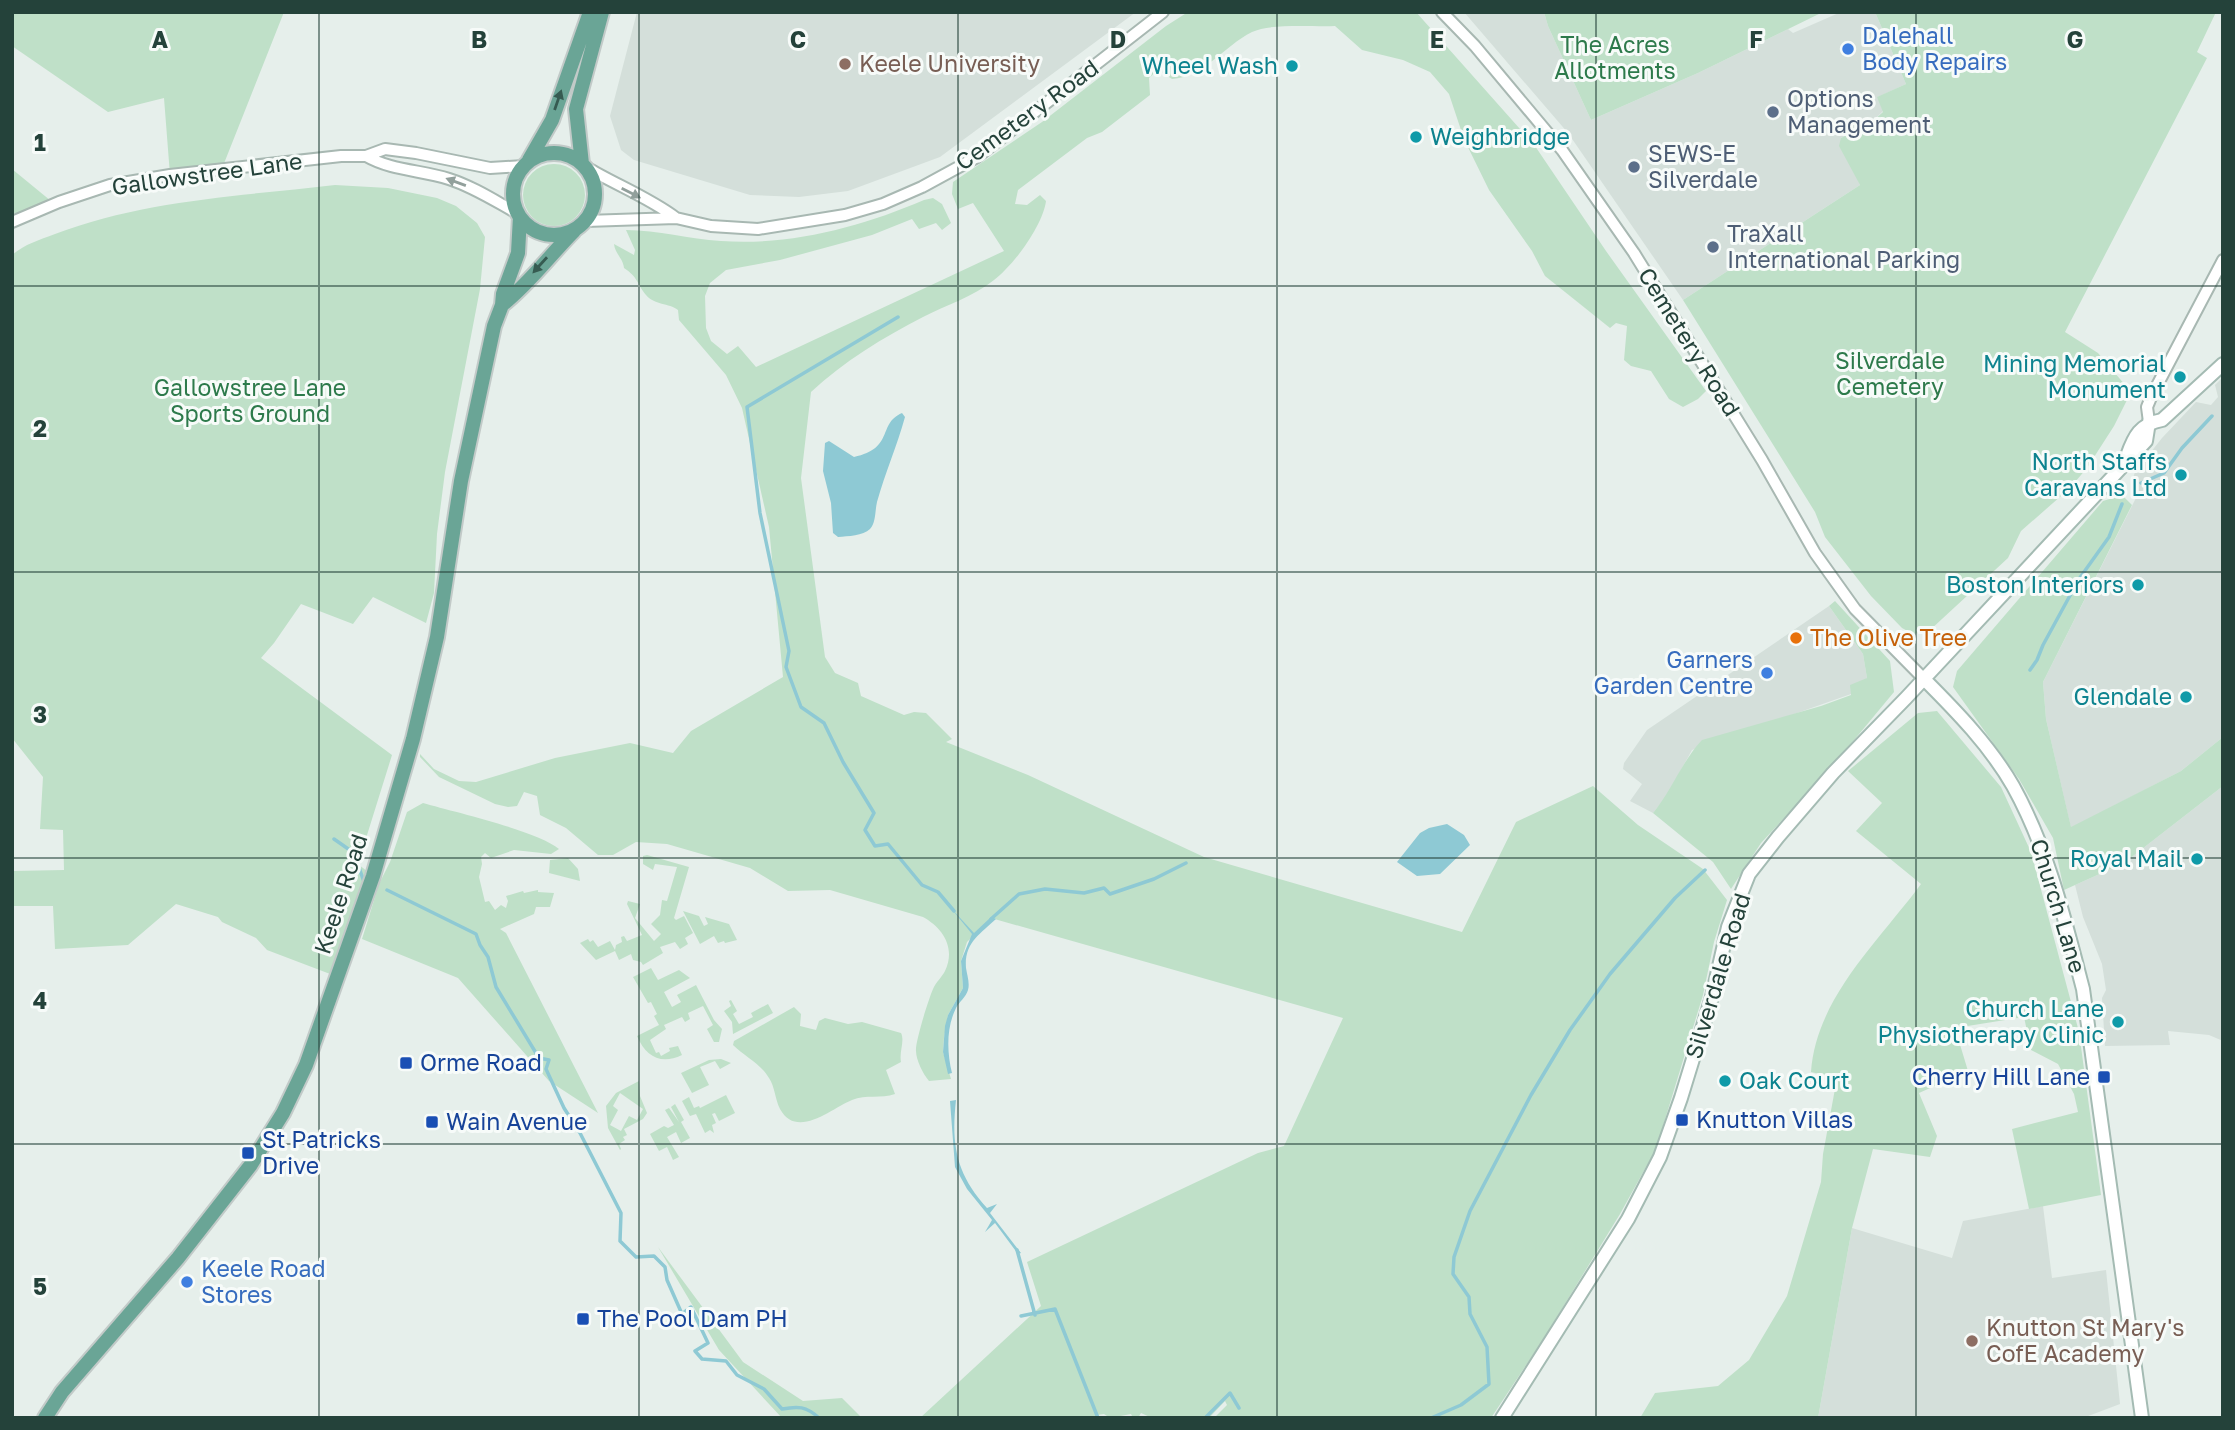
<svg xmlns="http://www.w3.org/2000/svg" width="2235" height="1430" font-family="'Golos Text',sans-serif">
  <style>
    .built { fill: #d4dfda }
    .green { fill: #bfe0c8; fill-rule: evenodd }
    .water { fill: #8ec9d4 }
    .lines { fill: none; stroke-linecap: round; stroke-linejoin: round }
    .stream { stroke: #8ec9d4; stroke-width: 3.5 }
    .tertiary-casing { stroke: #a8b8b2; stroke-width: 14 }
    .secondary-casing { stroke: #a4bbb3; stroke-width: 16 }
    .primary-casing { stroke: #c2cac8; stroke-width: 18 }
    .tertiary { stroke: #fff; stroke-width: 10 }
    .secondary { stroke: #fff; stroke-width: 12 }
    .primary { stroke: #6aa596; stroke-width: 14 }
    .oneway { fill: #365b51 }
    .oneway2 { fill: #92a09c }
    .grid { fill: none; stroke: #24423a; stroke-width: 2; stroke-opacity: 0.55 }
    .shop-dot { fill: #3f7fe0; stroke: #f7fbf9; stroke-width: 2.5 }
    .education-dot { fill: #8d6e63; stroke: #f7fbf9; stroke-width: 2.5 }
    .culture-dot { fill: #0f9aa8; stroke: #f7fbf9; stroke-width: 2.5 }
    .service-dot { fill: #5c6f8a; stroke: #f7fbf9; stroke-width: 2.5 }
    .food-dot { fill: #e8710a; stroke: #f7fbf9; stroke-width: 2.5 }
    .transit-dot { fill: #1a4fb4; stroke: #f7fbf9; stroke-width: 2.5 }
    .labels { text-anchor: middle; stroke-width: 6; stroke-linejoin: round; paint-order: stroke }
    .shop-label { font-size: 23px; fill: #366cbe; stroke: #f7fbf9; text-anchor: start }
    .park-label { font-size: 23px; fill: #2d7a4b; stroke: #f7fbf9 }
    .education-label { font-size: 23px; fill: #785e54; stroke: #f7fbf9; text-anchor: start }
    .culture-label { font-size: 23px; fill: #0d838f; stroke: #f7fbf9; text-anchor: end }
    .service-label { font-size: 23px; fill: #4e5e75; stroke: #f7fbf9; text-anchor: start }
    .street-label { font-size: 23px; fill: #24423a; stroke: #f7fbf9 }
    .food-label { font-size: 23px; fill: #c56008; stroke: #f7fbf9; text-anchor: start }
    .transit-label { font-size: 23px; fill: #164399; stroke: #f7fbf9; text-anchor: start }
    .grid-label { font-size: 23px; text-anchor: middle; font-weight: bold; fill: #24423a; stroke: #f7fbf9; stroke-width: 6; stroke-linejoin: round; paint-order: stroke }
  </style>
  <rect width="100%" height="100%" fill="#e6efeb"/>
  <path class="built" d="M637 12H1136L940 157 848 191 799 197 750 195 634 160 621 150 610 116Z
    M1464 12H1544L1548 26 1591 120 1698 73 1788 29 1793 33 1841 12H1875L1906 84 1878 97 1883 111 1873 121 1841 138 1860 185 1683 300 1568 133Z
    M2223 377V737L2181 771 2071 828 2046 719 2043 682 2139 492 2131 484 2135 472 2162 438 2196 402 2211 405 2218 397 2215 385Z
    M1829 606 1863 654 1867 678 1851 694 1692 750 1666 797 1653 813 1630 801 1642 784 1623 769 1624 763 1647 730Z
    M2223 786V1041L2209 1035 2168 1031 2170 1045 2105 1046 2102 998 2106 990 2102 964 2083 917 2075 885 2124 863Z
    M2043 1206 2052 1278 2106 1270 2120 1404 2083 1418H1818L1852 1228 1952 1258 1963 1221Z"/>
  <path class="green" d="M12 12H284L221 171 170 175 164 98 108 112 12 46Z
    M1188 12H1416L1535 146 1606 251 1706 391 1698 399 1683 407 1669 399 1651 371 1631 366 1624 360 1627 326 1616 323 1610 328 1545 276 1532 251 1489 190 1464 139 1449 94 1430 72 1403 60 1362 50 1335 26C1312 27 1271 23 1252 32 1224 46 1204 77 1172 79L1158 70 1149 78 1150 95 1102 132 1087 138 1018 190 1015 204 1027 205 1040 195 1046 201C1043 225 1014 265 994 280 973 297 946 305 923 317 884 337 843 362 811 392L801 478 825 657 835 673 858 683 861 696 904 715 914 712 926 713 952 739 946 742 1028 775 1204 857 1462 932 1516 822 1593 786 1638 825 1703 869 1727 900 1714 942 1703 995 1656 1149 1620 1214 1544 1338 1491 1418H1214L1227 1405 1225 1401 1209 1418H1152L1141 1413 1138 1418H1133L1131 1414 1110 1418 1104 1414 1097 1415 1098 1418H920L1041 1306 1027 1262 1258 1153 1284 1146 1343 1018 991 918 967 942 961 961 963 988 948 1015 944 1038 943 1052 951 1079 929 1081C923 1074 916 1060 916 1051 915 1042 929 998 933 989 936 982 942 977 945 971 956 948 943 928 923 917L830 890 788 891 750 868 667 844 636 842 613 855H598L566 828 540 815 537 796 524 792 517 806 508 807 495 804 439 777 420 757V754L434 769 459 781 476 782 555 758 630 743 673 753 691 731 783 677 769 527 742 408 726 375 679 320 678 310C669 303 654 305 646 295 637 284 638 277 624 268 623 258 615 254 614 244L634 255 635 250 626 230C658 230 689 239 721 241 790 246 861 227 924 200L933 198 942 204 951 223 942 230 936 223 919 229 912 219 872 235 780 260 726 270 710 283 705 296 706 328 711 341 727 354 738 346 756 367 1004 251 973 203 958 209 952 194 953 182 1042 122 1166 26Z
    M1544 12H1823L1698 73 1591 120 1548 26Z
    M1875 12H2216L2197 52 2207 58 2065 332 2098 353 2131 392 2114 426 2087 468 2069 489 2021 531 2008 558 1929 631 1913 634 1902 628 1871 596 1825 537 1815 512 1683 300 1860 185 1839 146 1841 138 1873 121 1883 112 1877 97 1906 84Z
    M523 195a31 31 0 1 1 62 0a31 31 0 1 1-62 0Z
    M12 169 51 201 17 214 12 212Z
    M335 185 388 188 437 198 456 206 477 223 485 237 480 289 445 472 437 534 434 593 426 623 373 597 353 624 301 604 274 643 261 658 392 755 358 864 373 876 338 977 267 950 256 938 222 922 218 917 176 904 128 945 55 949 53 906H12V871L64 870 63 830 40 829 43 777 12 738V255C25 244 39 240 55 234 143 200 242 196 335 185Z
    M2122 495 2132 505 2043 682 2046 719 2071 827 2181 771 2223 737V786L2124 863 2064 890 2053 838 2019 779 1953 687 1957 671 2103 501Z
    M1835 601 1890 661 1894 692 1835 763 1761 843 1731 889 1713 862 1653 813C1672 790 1682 761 1702 740L1821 706 1851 695 1850 685 1867 678 1863 654 1829 606Z
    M1937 711 2001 787 2031 852 2079 1032 2101 1195 2029 1209 2012 1129 2078 1112 2074 1094 2058 1064 2031 1050 2024 1017 1955 1028 1968 1071 1919 1093 1937 1136 1930 1157 1873 1149 1852 1228 1818 1418H1640L1655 1393 1718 1386 1749 1360 1787 1296 1821 1182 1823 1154 1837 1078 1811 1072C1816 998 1879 941 1921 884L1856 831 1882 803 1848 771 1918 713Z
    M423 803C454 812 538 831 559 849L551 854 514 850 491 858 485 853 481 857 482 864 479 877 485 902 489 901 495 910 501 905 506 908 508 901 506 896 523 891 524 893 538 890V892L554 893 550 907H536L534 914 500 929 506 933 598 1113 549 1081 458 978 362 939 379 884 390 862 407 812Z
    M647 855 689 867 674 918 676 920 684 916 693 933 685 938 688 944 680 949 675 942 660 947 663 953 643 965 641 962 633 960 631 954 619 960 615 951 596 960 580 943 588 939 590 942 593 940 598 947 610 941 615 950 616 945 622 942 621 937 624 936 627 941 642 935 627 904 628 901 640 904 635 918 654 941 661 934 651 924 660 915 662 900 667 901 677 867 655 864 653 870 643 864V856Z
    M568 858 578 869 580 881 549 873 550 860Z
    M683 911 699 916 704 926 708 924 705 917 729 924 737 940 725 943 724 941 718 943 714 936 700 944Z
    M651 968 658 980 679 970 690 978 664 992 672 1007 681 1002 677 995 696 985 714 1020 722 1029 719 1042H714L707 1029 713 1025 703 1006 688 1013 690 1019 685 1022 682 1017 664 1025 666 1029 650 1040 656 1053 659 1052 661 1056 670 1051 669 1048 678 1046 682 1055C661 1065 646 1057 637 1036L659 1025 654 1016 657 1014 651 1002 648 1003 633 977Z
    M731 1000 737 1011 733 1014 739 1024 753 1017 751 1013 768 1004 773 1013 733 1034 732 1022 724 1011 731 1006 729 1001Z
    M794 1007 801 1014 800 1026 816 1030 819 1021 825 1018 848 1024 862 1022 901 1033C905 1041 899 1052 901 1062L886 1070 895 1094C881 1099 866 1094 852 1100 832 1108 797 1140 780 1109 775 1099 775 1087 769 1078 761 1064 744 1056 733 1045L734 1041Z
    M721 1059 731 1063 720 1069 715 1061 700 1067 709 1085 692 1093 681 1073 709 1060Z
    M639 1081 640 1096 647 1113 643 1119 624 1129 627 1135 623 1137 625 1140 619 1144 621 1149 620 1150 608 1128 606 1106 616 1093ZM620 1093 643 1109 637 1120 629 1116 621 1131 610 1125 618 1110 613 1106Z
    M726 1095 735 1113 719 1121 715 1113 712 1114 716 1123 712 1125 714 1133 710 1130 705 1133 696 1114 690 1116 682 1101 689 1097 694 1108 699 1106 700 1108Z
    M675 1104 684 1120 681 1122 690 1138 681 1143 676 1132 667 1137 679 1157 673 1160 667 1147 659 1151 650 1134 664 1126 668 1128 674 1125 665 1110 669 1108 679 1122 671 1107Z
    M658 1247 743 1362 803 1401 842 1398 862 1418H782L719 1350Z"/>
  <path class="water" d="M902 413 905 417C897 446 885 473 877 502 875 510 876 523 870 529 863 536 848 536 838 537L833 533 831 503 823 471 825 443 829 441 854 457C895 448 877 424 902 413Z
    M1447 824 1464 835 1470 845 1440 874 1417 876 1397 862 1420 833 1429 828Z
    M950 907 974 933 991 917 996 919C980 934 964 943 966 968 967 975 970 983 968 990 966 997 959 1002 956 1008 946 1028 947 1053 952 1073L948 1074 943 1052 945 1026 948 1015 963 988 961 961 972 934Z
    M956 1100C951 1145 956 1174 987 1208L997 1204 990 1213 1021 1253 1018 1254 995 1223 985 1232 992 1220 967 1189 955 1167 950 1101Z"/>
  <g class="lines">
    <path class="stream" d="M898 317 747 407 760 513 789 651 786 667 801 707 824 723 843 762 874 813 865 830 875 846 888 844 922 885 938 892 954 911
      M2141 483 2164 473 2182 448 2212 416
      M2030 670 2037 660 2043 645 2079 579 2109 537 2122 504
      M334 839 354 853 364 882
      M387 890 476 934 480 945 488 957 496 987 539 1058 549 1060 546 1069 564 1108 580 1133 621 1213 620 1241 636 1257 654 1256 665 1267 667 1280 682 1314 691 1307 708 1343 695 1351 702 1359 726 1361 737 1375 764 1389 782 1409C798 1406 806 1406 819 1418
      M991 919 1019 894 1045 889 1084 893 1104 888 1110 894 1154 879 1186 863
      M1017 1250 1035 1315
      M1021 1316 1055 1309 1098 1418
      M1205 1418 1230 1393 1239 1408
      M1431 1418 1461 1405 1489 1384 1487 1347 1470 1314 1469 1297 1453 1274 1454 1257 1470 1211 1531 1095 1570 1030 1610 974 1675 898 1705 870"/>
    <defs>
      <path id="tertiary" d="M1442 12 1475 46 1562 150 1634 253 1762 460 1815 553 1855 609 1924 679
        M366 156C392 171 422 170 449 179 474 187 495 201 517 213
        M586 167C614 184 650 198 676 218
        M586 221 676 218 711 226 758 229 845 215 883 204 922 187 977 157 1163 12
        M12 222 59 202 110 185 170 175 341 156H366L385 149 416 153 490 168 524 166
        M2149 422 2147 407 2152 395 2223 260"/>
      <path id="secondary" d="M2127 456C2134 436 2140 424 2162 420L2223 364
        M1924 679C1957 712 1990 746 2013 786 2048 849 2065 920 2083 989L2142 1418
        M1502 1418 1628 1219 1660 1157 1681 1098 1712 997 1728 927 1749 874 1778 837 1833 773 1906 698 2146 441 2149 422"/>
      <path id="primary" d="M513 194a41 41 0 1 1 82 0a41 41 0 1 1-82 0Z
        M529 160 552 120 590 12
        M582 164 576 109 602 12
        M502 305C529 284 550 255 574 231
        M45 1418 62 1392 178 1258 250 1166 283 1113 306 1065 373 876 413 739 437 637 461 481 494 326 502 305 503 294 518 253 520 217"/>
    </defs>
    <use href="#tertiary" class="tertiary-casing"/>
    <use href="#secondary" class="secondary-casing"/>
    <use href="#primary" class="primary-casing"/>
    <use href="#tertiary" class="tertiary"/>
    <use href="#secondary" class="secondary"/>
    <use href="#primary" class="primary"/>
  </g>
  <defs><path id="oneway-solid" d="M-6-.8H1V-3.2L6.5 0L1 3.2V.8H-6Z" transform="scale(1.75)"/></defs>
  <g class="oneway">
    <use href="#oneway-solid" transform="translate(558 100) rotate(-71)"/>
    <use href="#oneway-solid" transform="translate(540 265) rotate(132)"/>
  </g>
  <g class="oneway2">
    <use href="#oneway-solid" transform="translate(456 182) rotate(-160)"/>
    <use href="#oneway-solid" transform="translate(631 193) rotate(27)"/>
  </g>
  <path class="grid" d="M319 12V1418M639 12V1418M958 12V1418M1277 12V1418M1596 12V1418M1916 12V1418M12 286H2223M12 572H2223M12 858H2223M12 1144H2223"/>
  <g class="shop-dot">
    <circle cx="1848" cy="49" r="7"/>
    <circle cx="1767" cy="673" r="7"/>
    <circle cx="187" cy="1282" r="7"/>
  </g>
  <g class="education-dot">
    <circle cx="845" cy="64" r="7"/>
    <circle cx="1972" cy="1341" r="7"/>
  </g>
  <g class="culture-dot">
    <circle cx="1292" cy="66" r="7"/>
    <circle cx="1416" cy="137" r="7"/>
    <circle cx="2180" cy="377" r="7"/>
    <circle cx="2181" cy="475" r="7"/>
    <circle cx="2138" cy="585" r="7"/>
    <circle cx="2186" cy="697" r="7"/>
    <circle cx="2197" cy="859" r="7"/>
    <circle cx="2118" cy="1022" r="7"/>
    <circle cx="1725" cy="1081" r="7"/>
  </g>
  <g class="service-dot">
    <circle cx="1773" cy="112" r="7"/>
    <circle cx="1634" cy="167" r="7"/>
    <circle cx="1713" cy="247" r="7"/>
  </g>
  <circle class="food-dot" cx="1796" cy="638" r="7"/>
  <g class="transit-dot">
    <rect x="399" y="1056" width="14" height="14" rx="3.5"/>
    <rect x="2097" y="1070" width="14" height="14" rx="3.5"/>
    <rect x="1675" y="1113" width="14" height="14" rx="3.5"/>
    <rect x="425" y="1115" width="14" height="14" rx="3.5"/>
    <rect x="241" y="1146" width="14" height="14" rx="3.5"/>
    <rect x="576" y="1312" width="14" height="14" rx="3.5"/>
  </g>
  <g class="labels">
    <g class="shop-label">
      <text x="1862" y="44">Dalehall<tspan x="1862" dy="26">Body Repairs</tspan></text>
      <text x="1753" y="668" text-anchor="end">Garners<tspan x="1753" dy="26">Garden Centre</tspan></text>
      <text x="201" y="1277">Keele Road<tspan x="201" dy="26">Stores</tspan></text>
    </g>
    <g class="park-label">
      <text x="1615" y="53">The Acres<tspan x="1615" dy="26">Allotments</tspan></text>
      <text x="1890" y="369">Silverdale<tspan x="1890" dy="26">Cemetery</tspan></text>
      <text x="250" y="396">Gallowstree Lane<tspan x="250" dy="26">Sports Ground</tspan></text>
    </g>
    <g class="education-label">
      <text x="859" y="72">Keele University</text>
      <text x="1986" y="1336">Knutton St Mary's<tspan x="1986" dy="26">CofE Academy</tspan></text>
    </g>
    <g class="culture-label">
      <text x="1278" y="74">Wheel Wash</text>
      <text x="1430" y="145" text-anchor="start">Weighbridge</text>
      <text x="2166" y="372">Mining Memorial<tspan x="2166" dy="26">Monument</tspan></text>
      <text x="2167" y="470">North Staffs<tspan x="2167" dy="26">Caravans Ltd</tspan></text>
      <text x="2124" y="593">Boston Interiors</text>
      <text x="2172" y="705">Glendale</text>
      <text x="2183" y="867">Royal Mail</text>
      <text x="2104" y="1017">Church Lane<tspan x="2104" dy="26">Physiotherapy Clinic</tspan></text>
      <text x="1739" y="1089" text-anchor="start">Oak Court</text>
    </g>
    <g class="service-label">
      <text x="1787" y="107">Options<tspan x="1787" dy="26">Management</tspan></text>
      <text x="1648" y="162">SEWS-E<tspan x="1648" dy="26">Silverdale</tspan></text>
      <text x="1727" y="242">TraXall<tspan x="1727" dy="26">International Parking</tspan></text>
    </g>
    <g class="street-label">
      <text transform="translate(1027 115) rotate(-36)" y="8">Cemetery Road</text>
      <text transform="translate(207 174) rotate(-8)" y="8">Gallowstree Lane</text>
      <text transform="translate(1689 342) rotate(58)" y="8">Cemetery Road</text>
      <text transform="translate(341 894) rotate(-72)" y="8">Keele Road</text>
      <text transform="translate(2058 906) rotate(73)" y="8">Church Lane</text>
      <text transform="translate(1718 976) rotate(-73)" y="8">Silverdale Road</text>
    </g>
    <g class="food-label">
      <text x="1810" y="646">The Olive Tree</text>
    </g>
    <g class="transit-label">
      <text x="420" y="1071">Orme Road</text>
      <text x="2090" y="1085" text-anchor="end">Cherry Hill Lane</text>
      <text x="1696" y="1128">Knutton Villas</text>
      <text x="446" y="1130">Wain Avenue</text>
      <text x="262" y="1148">St Patricks<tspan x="262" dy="26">Drive</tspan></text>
      <text x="597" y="1327">The Pool Dam PH</text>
    </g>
  </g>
  <g class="grid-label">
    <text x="160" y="48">A</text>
    <text x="479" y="48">B</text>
    <text x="798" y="48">C</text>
    <text x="1118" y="48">D</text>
    <text x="1437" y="48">E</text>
    <text x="1756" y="48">F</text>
    <text x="2075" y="48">G</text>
    <text x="40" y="151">1</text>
    <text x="40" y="437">2</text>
    <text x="40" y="723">3</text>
    <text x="40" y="1009">4</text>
    <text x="40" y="1295">5</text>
  </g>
  <rect width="2235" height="1430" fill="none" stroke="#24423a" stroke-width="28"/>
</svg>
